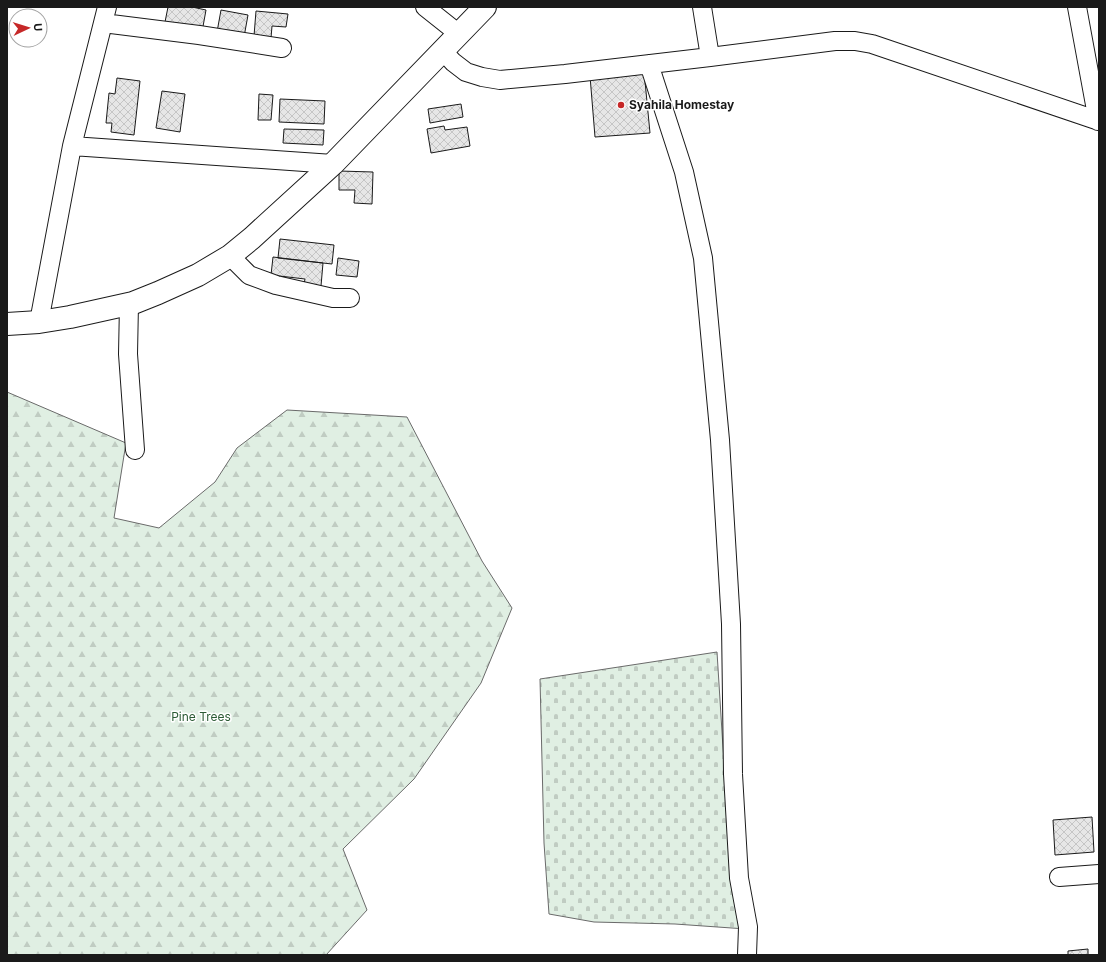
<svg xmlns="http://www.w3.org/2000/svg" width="1106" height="962" font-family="Inter,sans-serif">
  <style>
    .forest { fill: url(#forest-firs); stroke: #6a6a6a }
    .cemetery { fill: url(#cemetery-stones); stroke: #6a6a6a }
    .building { fill: url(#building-cross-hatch); stroke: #1a1a1a }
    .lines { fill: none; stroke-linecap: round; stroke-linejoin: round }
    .minor-casing { stroke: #1a1a1a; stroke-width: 20 }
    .tertiary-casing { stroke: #1a1a1a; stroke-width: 24 }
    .minor { stroke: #fff; stroke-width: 18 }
    .tertiary { stroke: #fff; stroke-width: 22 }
    .poi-dot { fill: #c62828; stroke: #fff; stroke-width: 1.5 }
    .labels { text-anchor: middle; stroke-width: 3; stroke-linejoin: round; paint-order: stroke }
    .poi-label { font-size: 12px; font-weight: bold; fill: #1a1a1a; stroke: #fff; text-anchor: start }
    .park-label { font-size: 12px; fill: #2b5a34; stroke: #fff }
  </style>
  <defs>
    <pattern id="forest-firs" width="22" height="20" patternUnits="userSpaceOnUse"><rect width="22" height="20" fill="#e0efe3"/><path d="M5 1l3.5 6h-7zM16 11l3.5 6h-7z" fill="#c0ccc2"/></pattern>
    <pattern id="cemetery-stones" width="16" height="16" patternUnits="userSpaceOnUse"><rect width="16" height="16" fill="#e0efe3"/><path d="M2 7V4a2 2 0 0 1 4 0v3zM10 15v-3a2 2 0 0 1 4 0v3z" fill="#c0ccc2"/></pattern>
    <pattern id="building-cross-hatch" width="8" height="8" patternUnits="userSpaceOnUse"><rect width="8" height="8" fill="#e6e6e6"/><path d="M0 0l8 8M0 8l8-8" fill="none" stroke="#c5c5c5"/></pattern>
  </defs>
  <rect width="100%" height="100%" fill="#fff"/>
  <path class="forest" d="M7 392 126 443 114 518 159 528 215 482 237 448 287 410 407 417 482 561 512 608 481 683 414 779 343 849 367 910 326 955H7Z"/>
  <path class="cemetery" d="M717 652 731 876 746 929 675 924 594 922 549 914 544 843 540 679Z"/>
  <path class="building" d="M168 7H192L206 10 202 32 179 24 165 22Z
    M221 10 248 15 244 37 217 32Z
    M256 11 288 14 286 27 272 26 271 38 254 36Z
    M644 71 650 133 595 137 590 76Z
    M117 78 140 81 134 135 111 132 112 123H106L109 93 115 94Z
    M162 91 185 94 180 132 156 128Z
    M259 94 273 95 271 120H258Z
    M280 99 325 101 324 124 279 122Z
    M461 104 463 117 430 123 428 109Z
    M444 126 445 130 467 127 470 146 431 153 427 129Z
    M284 129 324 130 323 145 283 143Z
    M339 171 373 172 372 204 354 203 355 190H339Z
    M280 239 334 245 332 264 278 258Z
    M273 257 323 263 321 286 304 284 305 279 271 275Z
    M338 258 359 261 357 277 336 275Z
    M1092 817 1094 852 1055 855 1053 820Z
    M1088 949V955H1068V951Z"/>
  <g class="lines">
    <defs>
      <path id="minor" d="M425 7 459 34
        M702 7 710 57
        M1077 7 1098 121
        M103 23 199 35 282 48
        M443 51 453 62 466 72 482 77 500 80 565 74 710 57 835 41H855L872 44 1099 121
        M649 64 684 172 703 258 720 440 731 624 733 774 739 878 748 927 747 955
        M72 146 333 164
        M230 256 249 275 276 285 333 298H350
        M129 304 128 354 135 450
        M39 322 72 146 107 7
        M1059 877 1099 874"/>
      <path id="tertiary" d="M7 324 39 322 70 317 133 303 158 293 198 275 230 256 252 238 333 164 485 7"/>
    </defs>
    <use href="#minor" class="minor-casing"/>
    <use href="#tertiary" class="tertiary-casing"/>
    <use href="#minor" class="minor"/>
    <use href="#tertiary" class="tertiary"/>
  </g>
  <circle class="poi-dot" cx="621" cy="105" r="4"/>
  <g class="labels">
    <g class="poi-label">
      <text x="629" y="109">Syahila Homestay</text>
    </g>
    <g class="park-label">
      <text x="201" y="721">Pine Trees</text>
    </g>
  </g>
  <rect width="1106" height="962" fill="none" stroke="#1a1a1a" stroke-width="16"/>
  <g transform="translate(28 28) rotate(86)"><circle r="19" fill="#ffffff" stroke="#a3a3a3"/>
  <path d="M0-3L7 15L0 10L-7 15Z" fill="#c62828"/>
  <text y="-6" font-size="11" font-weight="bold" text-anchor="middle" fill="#1a1a1a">U</text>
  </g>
</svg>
